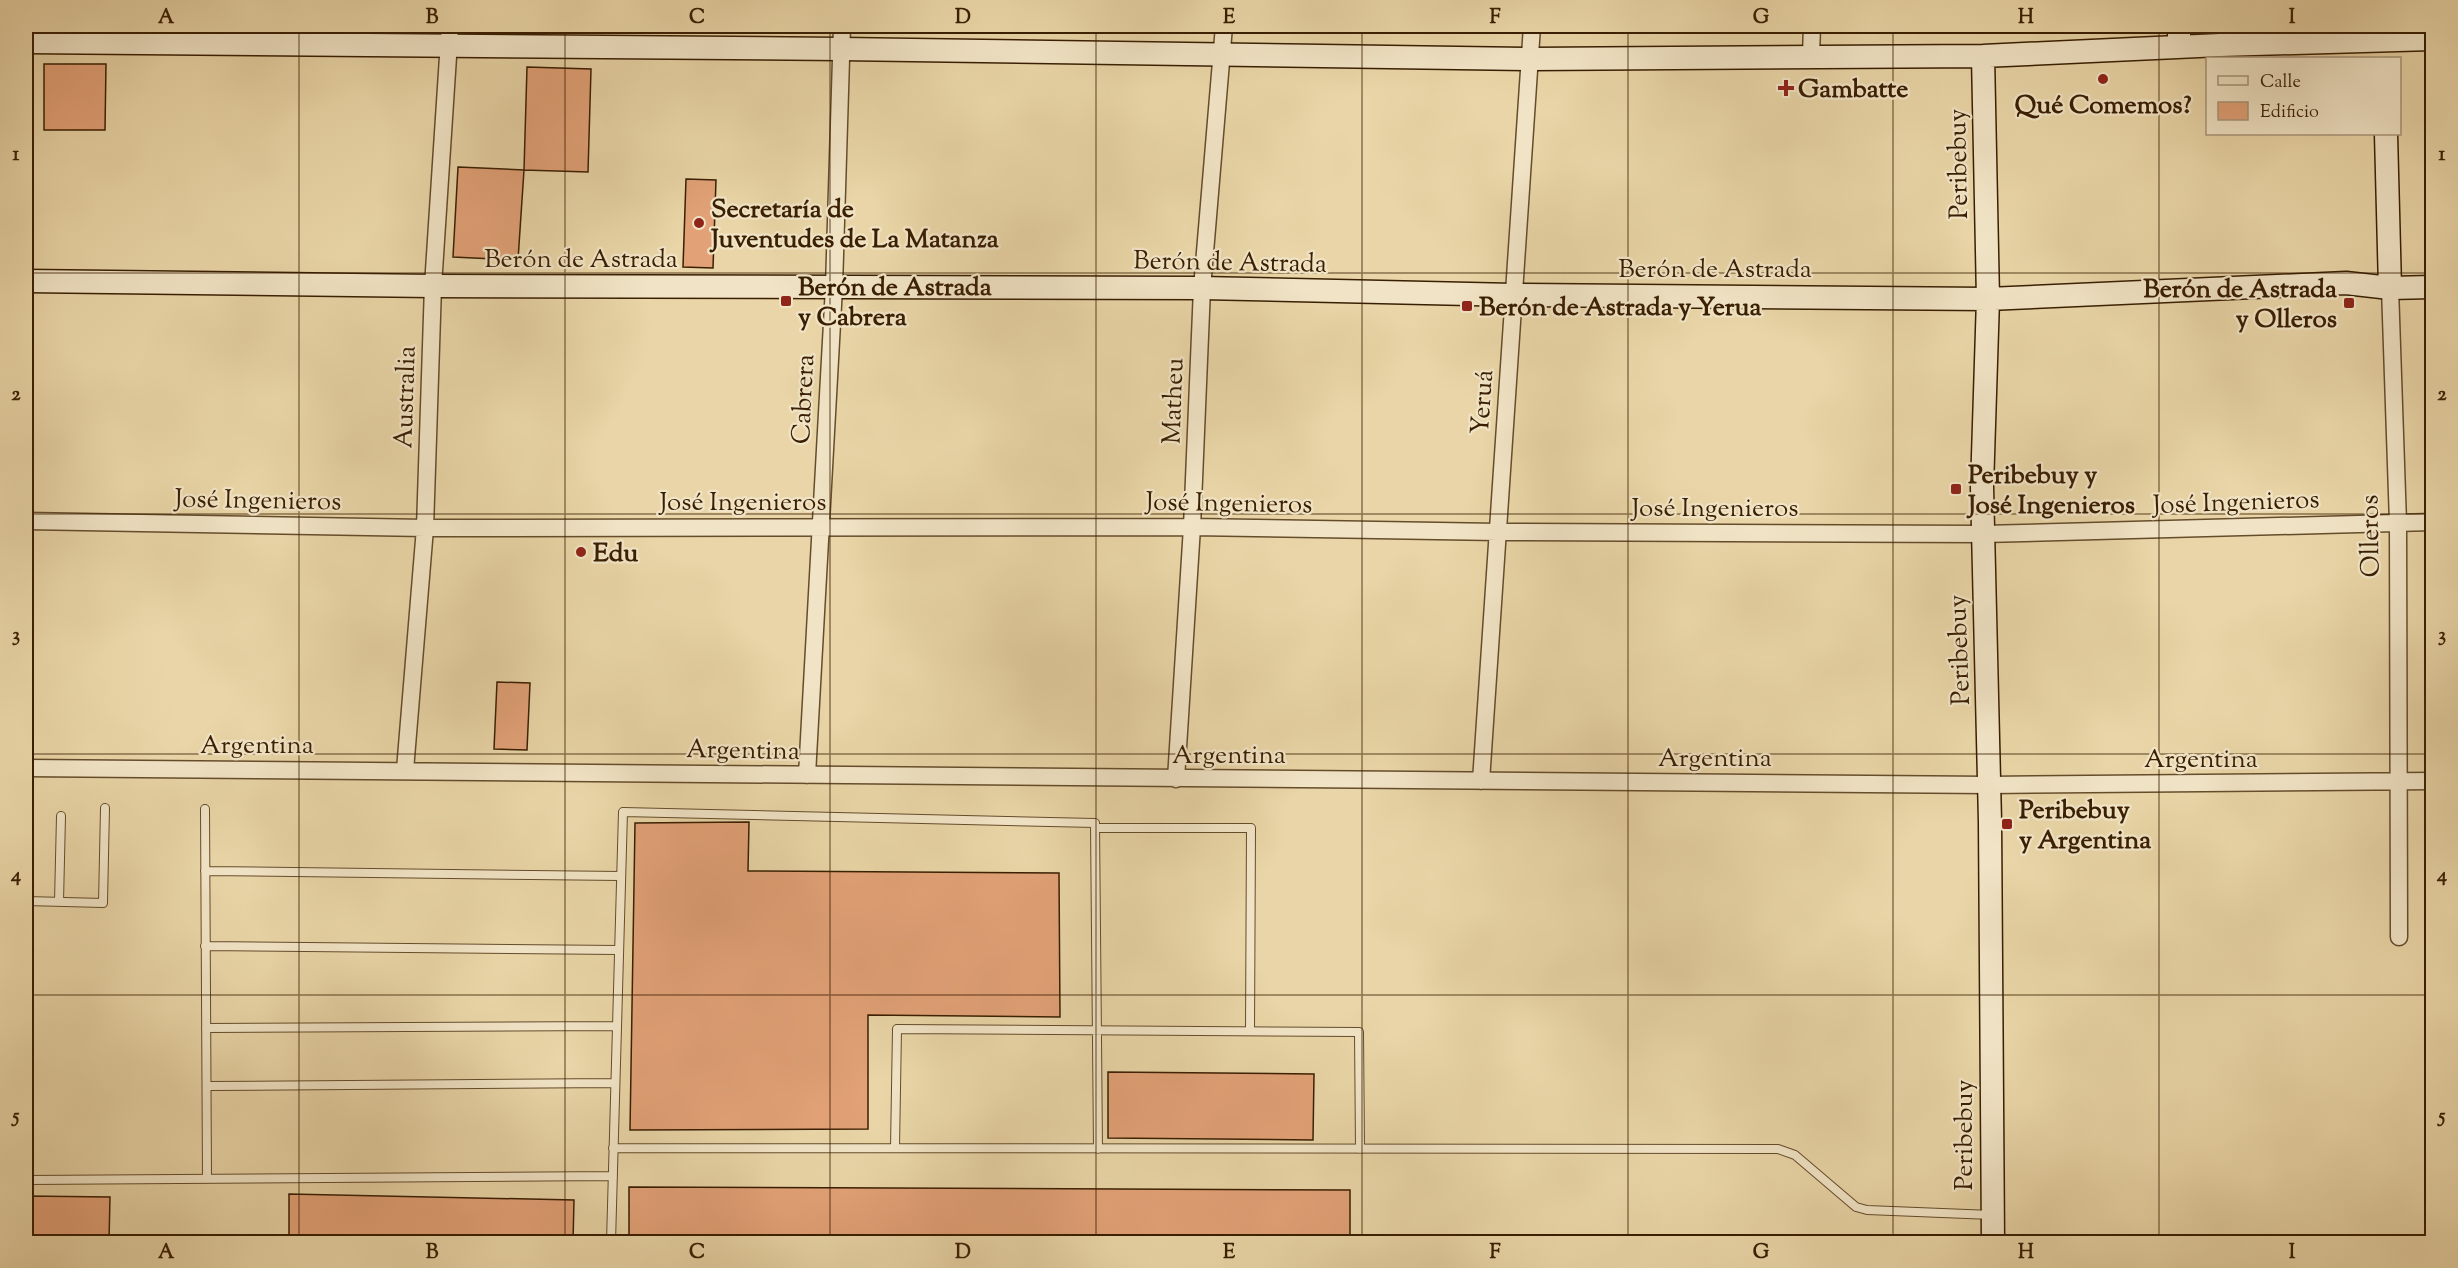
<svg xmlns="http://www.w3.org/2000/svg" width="2458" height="1268" font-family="'Sorts Mill Goudy',serif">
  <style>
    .building { fill: #e2a177; stroke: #391e02; stroke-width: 1.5 }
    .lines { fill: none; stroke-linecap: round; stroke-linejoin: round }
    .lane-casing { stroke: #654c2b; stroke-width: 10 }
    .street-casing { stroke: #654c2b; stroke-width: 19 }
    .secondary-casing { stroke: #391e02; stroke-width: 25 }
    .lane { stroke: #f1e4c6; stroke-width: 8 }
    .street { stroke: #f1e4c6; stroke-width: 16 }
    .secondary { stroke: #f1e4c6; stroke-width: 22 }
    .grid { fill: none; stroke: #391e02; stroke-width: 1.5; stroke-opacity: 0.55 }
    .poi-dot { fill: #8f2418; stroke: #f1e4c6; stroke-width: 2 }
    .labels { text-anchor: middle; stroke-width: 4.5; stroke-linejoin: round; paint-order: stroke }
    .poi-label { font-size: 26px; font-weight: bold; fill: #391e02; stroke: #f1e4c6; text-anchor: start }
    .street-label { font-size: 26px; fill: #391e02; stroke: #f1e4c6 }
    .neatline { fill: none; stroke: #391e02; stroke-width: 2 }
    .grid-label { font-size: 20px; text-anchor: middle; font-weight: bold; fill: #391e02 }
  </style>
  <rect width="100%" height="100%" fill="#e9d5a7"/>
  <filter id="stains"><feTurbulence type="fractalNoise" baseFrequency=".00333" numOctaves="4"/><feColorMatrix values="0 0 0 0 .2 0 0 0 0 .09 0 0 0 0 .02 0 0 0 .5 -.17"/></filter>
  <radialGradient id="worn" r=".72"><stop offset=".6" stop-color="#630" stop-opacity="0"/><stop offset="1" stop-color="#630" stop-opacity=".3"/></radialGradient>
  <path class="building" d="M44 64H106L105 130H44Z
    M527 67 591 69 588 172 524 170Z
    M458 167 524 170 518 260 453 257Z
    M686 179 716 180 713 268 683 267Z
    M497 682 530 683 527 750 494 749Z
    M749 822 748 871 1059 873 1060 1017 868 1015V1129L630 1130 635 823Z
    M1108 1072 1314 1074 1313 1140 1108 1138Z
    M629 1187 1350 1190V1242H629Z
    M289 1194 574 1200 573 1242H289Z
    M26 1196 110 1197 109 1241H26Z"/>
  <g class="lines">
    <defs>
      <path id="lane" d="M205 809 207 1179
        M1096 828H1251L1250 1031
        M205 871 621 876
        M26 901 103 903 105 808
        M59 902 61 816
        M205 946 619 950
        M206 1028 617 1026
        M207 1086 615 1083
        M613 1148 1778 1149 1795 1155 1856 1207 1867 1210 1992 1215
        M895 1148 897 1029 1359 1032 1360 1149
        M26 1180 613 1176
        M611 1242 623 812 1095 823 1098 1149"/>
      <path id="street" d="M1811 56 1812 26
        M2390 288 2398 523 2399 937
        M26 521 425 528 1192 527 1498 532 1983 534 2432 522
        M26 768 1989 785 2432 781
        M405 770 425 528 433 286 450 26
        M807 775 834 287 842 26
        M1176 779 1192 527 1202 288 1224 26
        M1481 781 1532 26"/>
      <path id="secondary" d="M26 42 841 49 1531 59 1983 56 2220 45 2432 39
        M2179 47V26
        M1983 56 1988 299 1982 487 1990 822 1993 1242
        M2386 134 2390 288
        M26 281 433 286 1202 288 1514 295 1988 299 2346 283 2390 288 2432 287"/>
    </defs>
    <use href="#lane" class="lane-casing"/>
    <use href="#street" class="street-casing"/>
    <use href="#secondary" class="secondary-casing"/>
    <use href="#lane" class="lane"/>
    <use href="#street" class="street"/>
    <use href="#secondary" class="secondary"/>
  </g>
  <path class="grid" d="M299 26V1242M565 26V1242M830 26V1242M1096 26V1242M1362 26V1242M1628 26V1242M1893 26V1242M2159 26V1242M26 273H2432M26 514H2432M26 754H2432M26 995H2432"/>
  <g class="poi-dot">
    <circle cx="2103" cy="79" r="6"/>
    <path d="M1783 79h6v6h6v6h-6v6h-6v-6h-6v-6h6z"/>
    <circle cx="699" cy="223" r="6"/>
    <rect x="780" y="295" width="12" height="12" rx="3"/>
    <rect x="2343" y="297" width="12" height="12" rx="3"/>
    <rect x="1461" y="300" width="12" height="12" rx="3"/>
    <rect x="1950" y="483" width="12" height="12" rx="3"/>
    <circle cx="581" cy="552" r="6"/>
    <rect x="2001" y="818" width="12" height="12" rx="3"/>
  </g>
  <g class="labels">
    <g class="poi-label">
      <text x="1798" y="97">Gambatte</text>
      <text x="2103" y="113" text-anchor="middle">Qué Comemos?</text>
      <text x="711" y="217">Secretaría de<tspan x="711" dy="30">Juventudes de La Matanza</tspan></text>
      <text x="798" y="295">Berón de Astrada<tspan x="798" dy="30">y Cabrera</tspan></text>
      <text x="2337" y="297" text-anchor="end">Berón de Astrada<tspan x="2337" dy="30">y Olleros</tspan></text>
      <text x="1479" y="315">Berón de Astrada y Yerua</text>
      <text x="1968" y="483">Peribebuy y<tspan x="1968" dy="30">José Ingenieros</tspan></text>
      <text x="593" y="561">Edu</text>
      <text x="2019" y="818">Peribebuy<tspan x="2019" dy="30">y Argentina</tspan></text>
    </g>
    <g class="street-label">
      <text transform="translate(1957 164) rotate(-91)" y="9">Peribebuy</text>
      <text x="581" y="267">Berón de Astrada</text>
      <text transform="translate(1230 261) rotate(1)" y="9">Berón de Astrada</text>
      <text x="1715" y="277">Berón de Astrada</text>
      <text transform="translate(404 397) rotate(-88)" y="9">Australia</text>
      <text transform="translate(802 399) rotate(-87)" y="9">Cabrera</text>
      <text transform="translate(1172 401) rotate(-88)" y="9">Matheu</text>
      <text transform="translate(1481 402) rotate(-86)" y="9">Yeruá</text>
      <text transform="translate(258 499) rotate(1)" y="9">José Ingenieros</text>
      <text x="743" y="510">José Ingenieros</text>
      <text transform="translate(2236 501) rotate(-2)" y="9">José Ingenieros</text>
      <text transform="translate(1229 502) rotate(1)" y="9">José Ingenieros</text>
      <text x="1715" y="516">José Ingenieros</text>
      <text transform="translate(2369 536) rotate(-91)" y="9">Olleros</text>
      <text transform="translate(1958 650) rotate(-92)" y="9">Peribebuy</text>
      <text x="257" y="753">Argentina</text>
      <text transform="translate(743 749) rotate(1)" y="9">Argentina</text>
      <text x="1229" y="763">Argentina</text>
      <text x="1715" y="766">Argentina</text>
      <text x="2201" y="767">Argentina</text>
      <text transform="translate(1963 1135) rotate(-90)" y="9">Peribebuy</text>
    </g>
  </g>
  <rect width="2458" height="1268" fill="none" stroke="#e9d5a7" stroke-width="66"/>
  <rect x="2206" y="57" width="195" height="78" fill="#f1e4c6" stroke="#a79578" stroke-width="1.5"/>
  <rect x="2218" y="76" width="30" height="9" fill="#f1e4c6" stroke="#a79578" stroke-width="1.5"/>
  <text x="2260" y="87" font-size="18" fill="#391e02">Calle</text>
  <rect x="2218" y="102" width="30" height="18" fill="#e2a177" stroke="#a79578" stroke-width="1.5"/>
  <text x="2260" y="117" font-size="18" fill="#391e02">Edificio</text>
  <rect x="33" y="33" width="2392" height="1202" class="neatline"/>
  <g class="grid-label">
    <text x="166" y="23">A</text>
    <text x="432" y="23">B</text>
    <text x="697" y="23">C</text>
    <text x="963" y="23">D</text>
    <text x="1229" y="23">E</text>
    <text x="1495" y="23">F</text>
    <text x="1761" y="23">G</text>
    <text x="2026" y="23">H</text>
    <text x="2292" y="23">I</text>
    <text x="16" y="160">1</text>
    <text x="2442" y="160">1</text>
    <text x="16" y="400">2</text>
    <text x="2442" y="400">2</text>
    <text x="16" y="641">3</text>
    <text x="2442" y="641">3</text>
    <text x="16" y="881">4</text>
    <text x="2442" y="881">4</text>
    <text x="16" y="1122">5</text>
    <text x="2442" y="1122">5</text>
    <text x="166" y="1258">A</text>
    <text x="432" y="1258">B</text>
    <text x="697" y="1258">C</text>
    <text x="963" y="1258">D</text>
    <text x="1229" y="1258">E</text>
    <text x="1495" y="1258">F</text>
    <text x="1761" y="1258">G</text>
    <text x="2026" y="1258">H</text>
    <text x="2292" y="1258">I</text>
  </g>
  <rect width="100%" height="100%" filter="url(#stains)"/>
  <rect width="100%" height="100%" fill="url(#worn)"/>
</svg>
